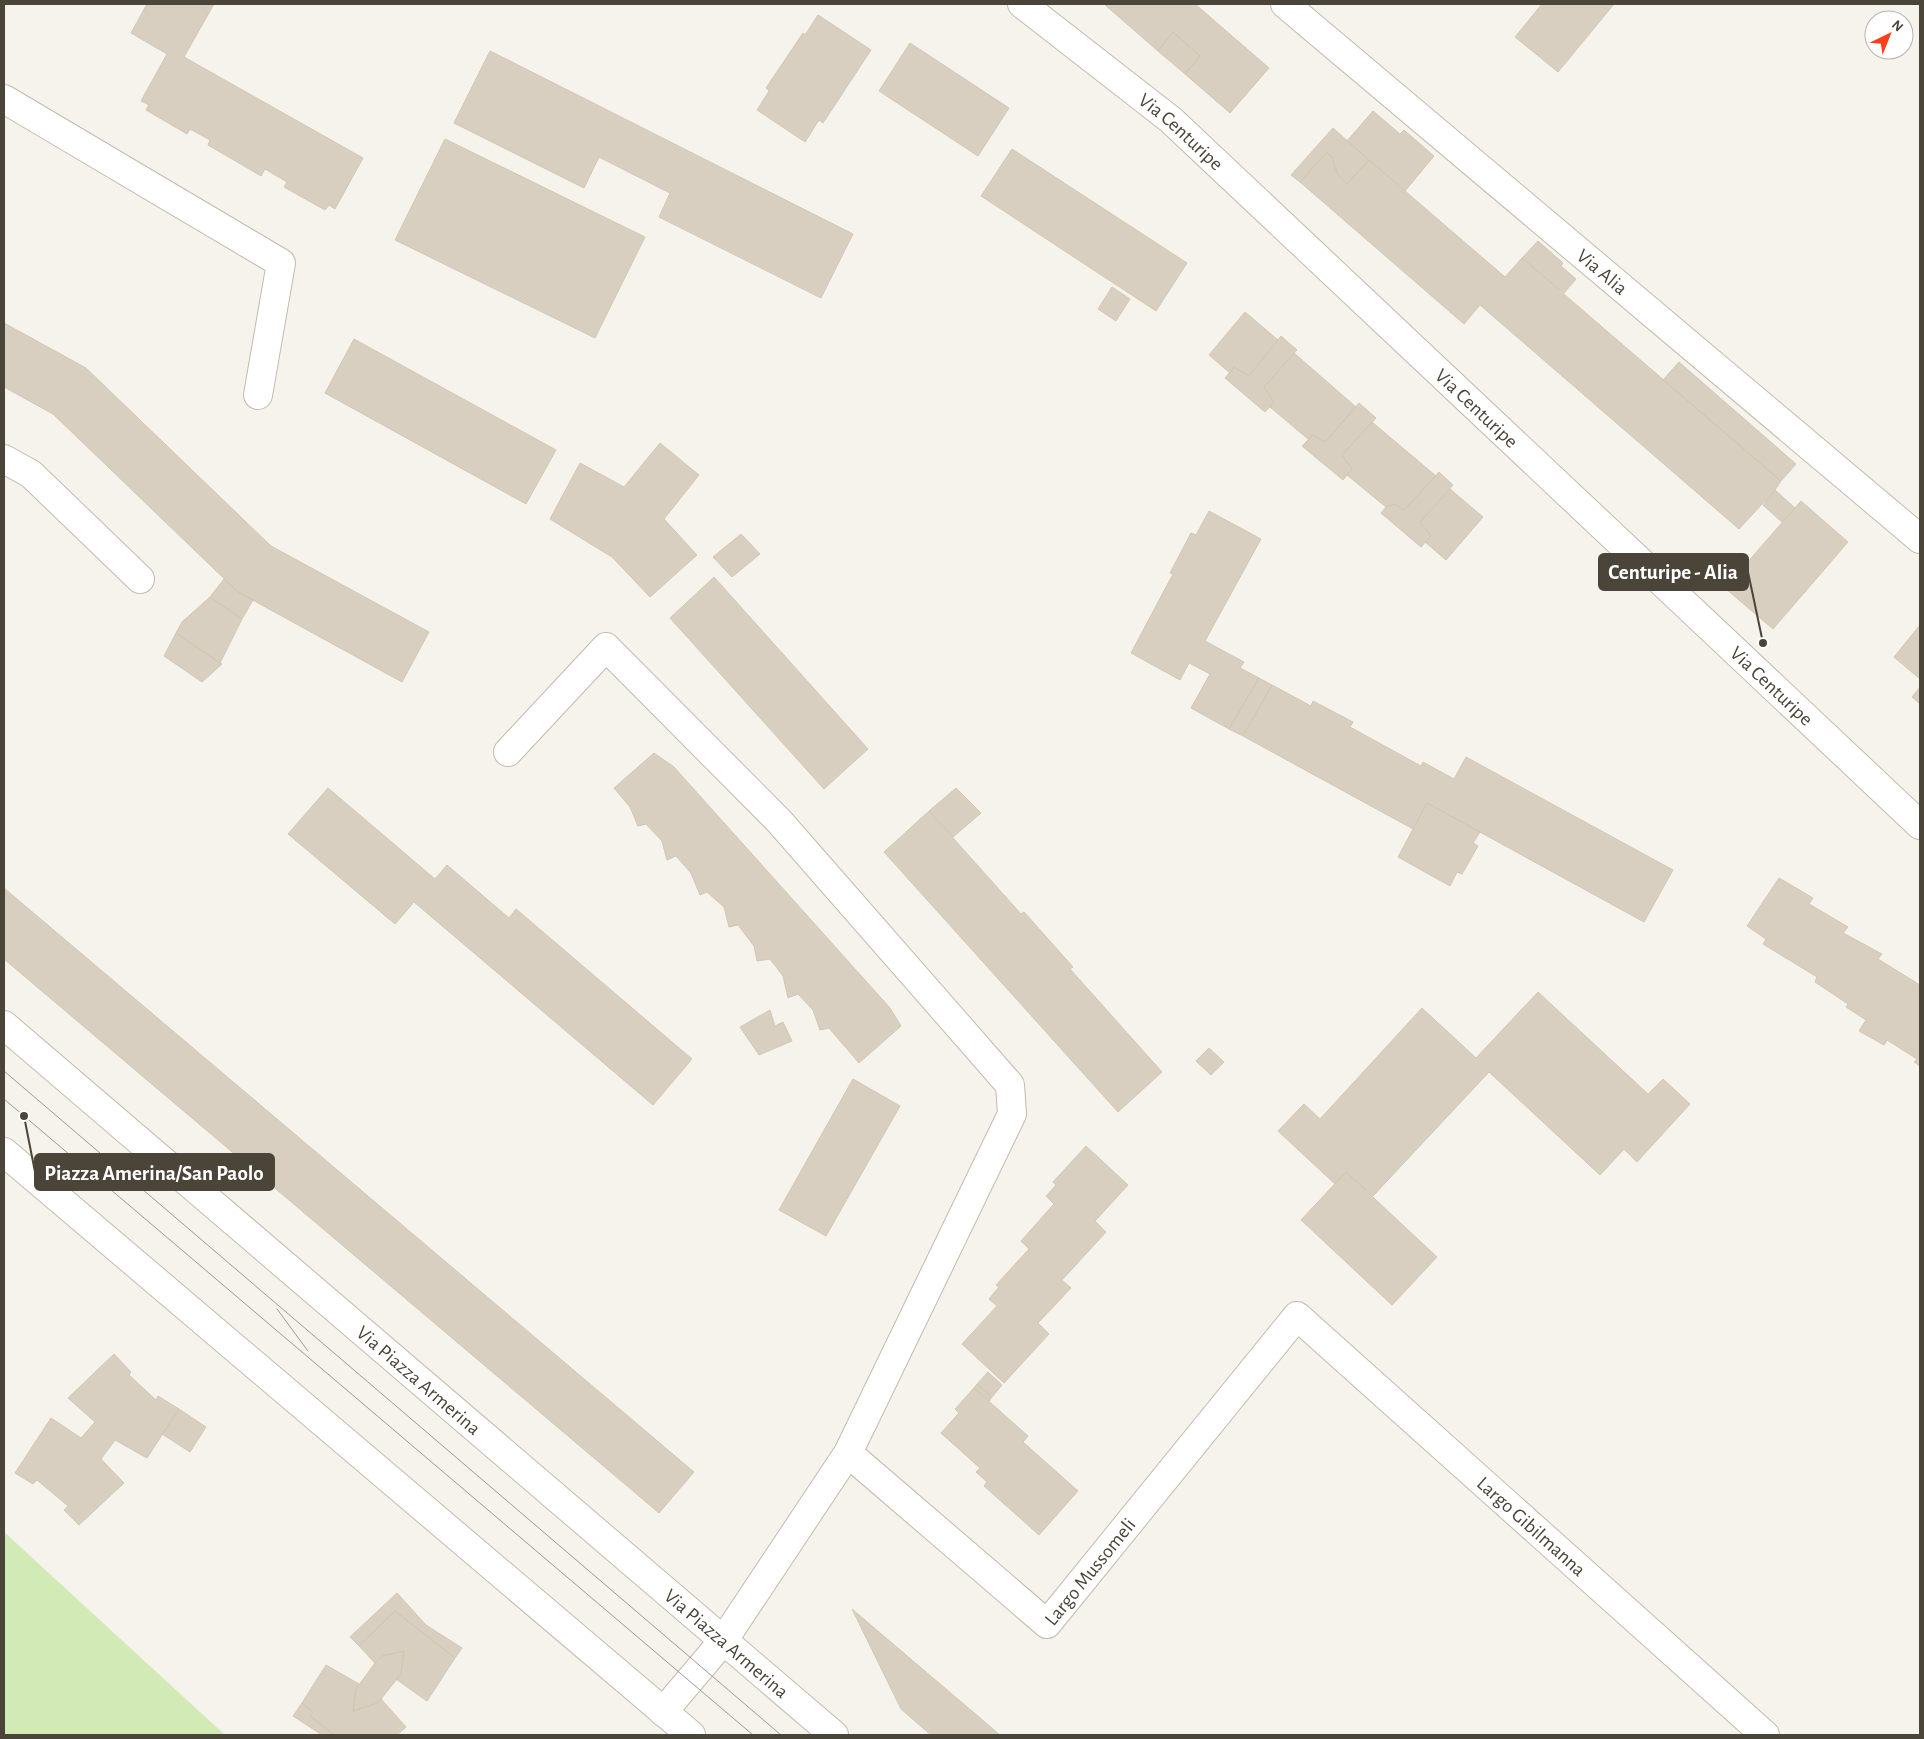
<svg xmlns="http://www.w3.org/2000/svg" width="1924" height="1739" font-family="'Alegreya Sans',sans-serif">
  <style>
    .green { fill: #d2eab5 }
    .building { fill: #d8cfc1; stroke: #d3c7b4 }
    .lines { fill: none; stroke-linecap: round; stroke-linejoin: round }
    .street-casing { stroke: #c2bbae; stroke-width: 30 }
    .street { stroke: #fff; stroke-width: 28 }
    .tram { stroke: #9a9a9a; stroke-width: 1 }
    .labels { text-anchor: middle; stroke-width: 4; stroke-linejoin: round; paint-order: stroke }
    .street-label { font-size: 20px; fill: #4b4439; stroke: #fff }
    .leader { fill: none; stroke: #4b4439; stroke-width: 2 }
    .callout-dot { fill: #4b4439; stroke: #fff; stroke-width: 2 }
    .callout { fill: #4b4439; stroke: #4b4439; stroke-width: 2 }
    .callout-label { font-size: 21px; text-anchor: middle; font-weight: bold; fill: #fff }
  </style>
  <rect width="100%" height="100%" fill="#f6f3ec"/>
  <path class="green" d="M4 1532 225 1735H4Z"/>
  <path class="building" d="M147 4H214L184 57 363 158 335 209 329 205 325 210 284 187 287 182 265 169 261 176 208 145 210 140 190 129 187 134 146 110 149 105 141 101 167 54 131 33Z
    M1104 4H1195L1269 68 1230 113 1185 74 1200 56 1173 32 1158 51Z
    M1542 4H1614L1558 72 1515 37Z
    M818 15 871 50 823 123 819 120 805 142 757 110 769 91 766 88 803 33 805 35Z
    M1173 32 1200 56 1185 74 1158 51Z
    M910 43 1009 108 978 156 879 91Z
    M490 51 853 234 821 298 659 217 670 193 599 157 584 188 454 123Z
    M1373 111 1400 134 1404 130 1434 156 1405 191 1347 141Z
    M1333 128 1369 160 1347 184 1338 175 1332 158 1327 152 1300 182 1291 175Z
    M445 139 645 237 595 338 395 240Z
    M1012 149 1187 263 1156 311 981 196Z
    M1327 152 1332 158 1338 175 1347 184 1369 160 1505 277 1522 258 1781 481 1775 490 1739 529 1480 305 1464 324 1300 182Z
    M1538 241 1563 263 1561 266 1576 279 1564 293 1522 258Z
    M1112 287 1130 299 1116 321 1098 309Z
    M1245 312 1278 340 1249 376 1234 367 1230 373 1209 355Z
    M4 323 86 368 271 546 429 632 402 682 238 592 53 414 4 387Z
    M1281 336 1297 350 1264 387 1274 402 1265 412 1225 378 1234 367 1249 376Z
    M354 339 556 450 526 504 325 393Z
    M1294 353 1356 407 1325 442 1313 435 1308 439 1270 407 1274 402 1264 387Z
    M1679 362 1796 464 1781 481 1663 380Z
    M1359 403 1376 418 1342 455 1352 469 1343 480 1302 446 1313 435 1325 442Z
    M1372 422 1436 476 1404 510 1394 504 1386 507 1347 475 1352 469 1342 455Z
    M660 443 699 475 664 519 697 555 650 597 612 557 550 519 580 463 624 487Z
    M1439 472 1453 485 1420 522 1431 536 1421 547 1381 513 1386 507 1394 504 1404 510Z
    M1450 489 1483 517 1446 560 1425 542 1431 536 1420 522Z
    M1775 490 1795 508 1782 522 1763 505Z
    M1801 501 1848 542 1773 629 1725 588Z
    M1209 511 1261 539 1205 641 1244 662 1240 668 1259 678 1229 729 1191 708 1210 674 1189 663 1180 680 1131 653 1173 574 1170 573 1191 533 1196 535Z
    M741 534 760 554 732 577 713 557Z
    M714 577 868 749 824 789 670 618Z
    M224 579 238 592 253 600 242 619 210 597Z
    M210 597 242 619 220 663 176 633 182 622Z
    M1920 625V679L1894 657Z
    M176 633 220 663 222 664 202 682 164 656Z
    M1259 678 1272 685 1243 736 1229 729Z
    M1272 685 1311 706 1313 701 1353 722 1350 727 1421 766 1423 762 1454 779 1466 757 1673 870 1644 922 1427 803 1413 829 1243 736Z
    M1920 687V704L1912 697Z
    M654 753 674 767 890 1008 901 1026 859 1063 829 1028 820 1030 813 1010 798 994 788 998 783 976 770 959 757 961 754 946 738 925 729 927 724 907 707 892 700 895 691 873 676 856 667 860 662 841 646 824 638 826 630 807 614 788Z
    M328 788 435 879 447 865 509 918 516 909 692 1059 653 1105 414 902 395 924 288 834Z
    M956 788 981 813 953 837 929 811Z
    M1427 803 1480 832 1473 843 1478 846 1462 874 1457 872 1450 886 1398 857Z
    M929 811 1021 914 1024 912 1073 967 1070 969 1162 1072 1118 1112 884 852Z
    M1779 878 1813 898 1809 904 1848 927 1843 933 1882 954 1878 959 1920 985V1066L1914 1062 1917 1059 1887 1040 1884 1045 1859 1031 1866 1020 1846 1007 1848 1004 1815 982 1817 977 1763 944 1766 939 1747 926Z
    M4 888 694 1472 659 1513 4 959Z
    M1538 992 1648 1094 1663 1079 1690 1104 1637 1162 1624 1149 1600 1175 1489 1072 1373 1196 1346 1172 1335 1184 1278 1131 1304 1104 1320 1119 1422 1008 1476 1058Z
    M770 1010 775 1026 783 1022 792 1041 759 1055 740 1027Z
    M1209 1048 1224 1062 1211 1075 1196 1061Z
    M853 1079 900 1106 826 1236 779 1210Z
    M1086 1146 1128 1185 1095 1221 1106 1232 1062 1280 1071 1288 1038 1323 1049 1334 1004 1383 962 1344 997 1306 989 1299 999 1287 996 1285 1029 1249 1021 1241 1054 1204 1046 1196 1056 1185 1053 1182Z
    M1346 1172 1437 1257 1392 1305 1301 1220Z
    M114 1354 131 1372 129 1375 156 1400 158 1396 179 1409 147 1458 115 1440 101 1459 124 1483 79 1525 64 1510 68 1506 37 1480 33 1484 15 1473 51 1418 81 1438 95 1422 68 1398Z
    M988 1372 1002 1385 992 1397 977 1384Z
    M977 1384 992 1397 989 1401 974 1388Z
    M974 1388 1028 1436 1023 1442 1078 1491 1039 1535 984 1486 987 1482 976 1472 980 1468 941 1433 959 1413 955 1409Z
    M179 1409 206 1427 190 1452 162 1434Z
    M397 1593 426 1625 462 1648 455 1658 395 1611 359 1646 350 1637Z
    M852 1609 1000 1735H931L901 1709Z
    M395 1611 455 1658 427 1701 396 1679 401 1674 404 1651 382 1656 375 1663 359 1646Z
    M404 1651 401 1674 381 1699 375 1704 353 1711 356 1689 375 1663 382 1656Z
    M326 1665 359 1684 356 1689 353 1711 375 1704 381 1699 406 1727 397 1735H334L310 1716 313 1712 302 1703Z
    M302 1703 313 1712 310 1716 334 1735H322L293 1716Z"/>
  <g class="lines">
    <defs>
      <g id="street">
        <path id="s1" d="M1022 4 1171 120 1920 825"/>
        <path id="s2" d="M1285 4 1920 539"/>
        <path d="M4 99 281 263 258 395"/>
        <path d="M4 459 31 474 140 579"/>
        <path d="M508 752 606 647 779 821 1010 1085 1012 1114 848 1453 723 1641 663 1712"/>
        <path id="s3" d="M4 1025 834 1735"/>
        <path d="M4 1152 691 1735"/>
        <path id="s4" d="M848 1453 1047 1624 1297 1316 1765 1735"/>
      </g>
    </defs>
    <use href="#street" class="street-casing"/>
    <use href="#street" class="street"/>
    <path class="tram" d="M4 1071 781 1735
      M4 1099 753 1735
      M277 1309 308 1351"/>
  </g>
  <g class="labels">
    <g class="street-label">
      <text dy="7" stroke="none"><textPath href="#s1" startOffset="204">Via Centuripe</textPath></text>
      <text dy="7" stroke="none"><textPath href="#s2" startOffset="415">Via Alia</textPath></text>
      <text dy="7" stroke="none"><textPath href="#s1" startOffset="609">Via Centuripe</textPath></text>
      <text dy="7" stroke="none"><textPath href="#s1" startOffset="1014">Via Centuripe</textPath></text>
      <text dy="7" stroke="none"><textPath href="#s3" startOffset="546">Via Piazza Armerina</textPath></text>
      <text dy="7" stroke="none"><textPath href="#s4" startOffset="974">Largo Gibilmanna</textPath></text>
      <text dy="7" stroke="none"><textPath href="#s4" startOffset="330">Largo Mussomeli</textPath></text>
      <text dy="7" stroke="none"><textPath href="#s3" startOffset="951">Via Piazza Armerina</textPath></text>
    </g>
  </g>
  <path class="leader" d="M1763 643L1748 572M24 1116L35 1172"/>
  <g class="callout-dot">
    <circle cx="1763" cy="643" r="5"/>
    <circle cx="24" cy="1116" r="5"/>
  </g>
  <g class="callout">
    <rect x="1599" y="554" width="149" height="36" rx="5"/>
    <rect x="35" y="1154" width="239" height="36" rx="5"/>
  </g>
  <g class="callout-label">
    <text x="1673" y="579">Centuripe - Alia</text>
    <text x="154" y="1180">Piazza Amerina/San Paolo</text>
  </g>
  <rect width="1924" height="1739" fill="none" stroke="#4b4439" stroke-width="10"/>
  <g transform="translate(1889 35) rotate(43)"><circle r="24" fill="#ffffff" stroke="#b7b4b0"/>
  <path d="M0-4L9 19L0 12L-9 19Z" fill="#fc3f1d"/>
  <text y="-8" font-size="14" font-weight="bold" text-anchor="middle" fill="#4b4439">N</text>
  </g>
</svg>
